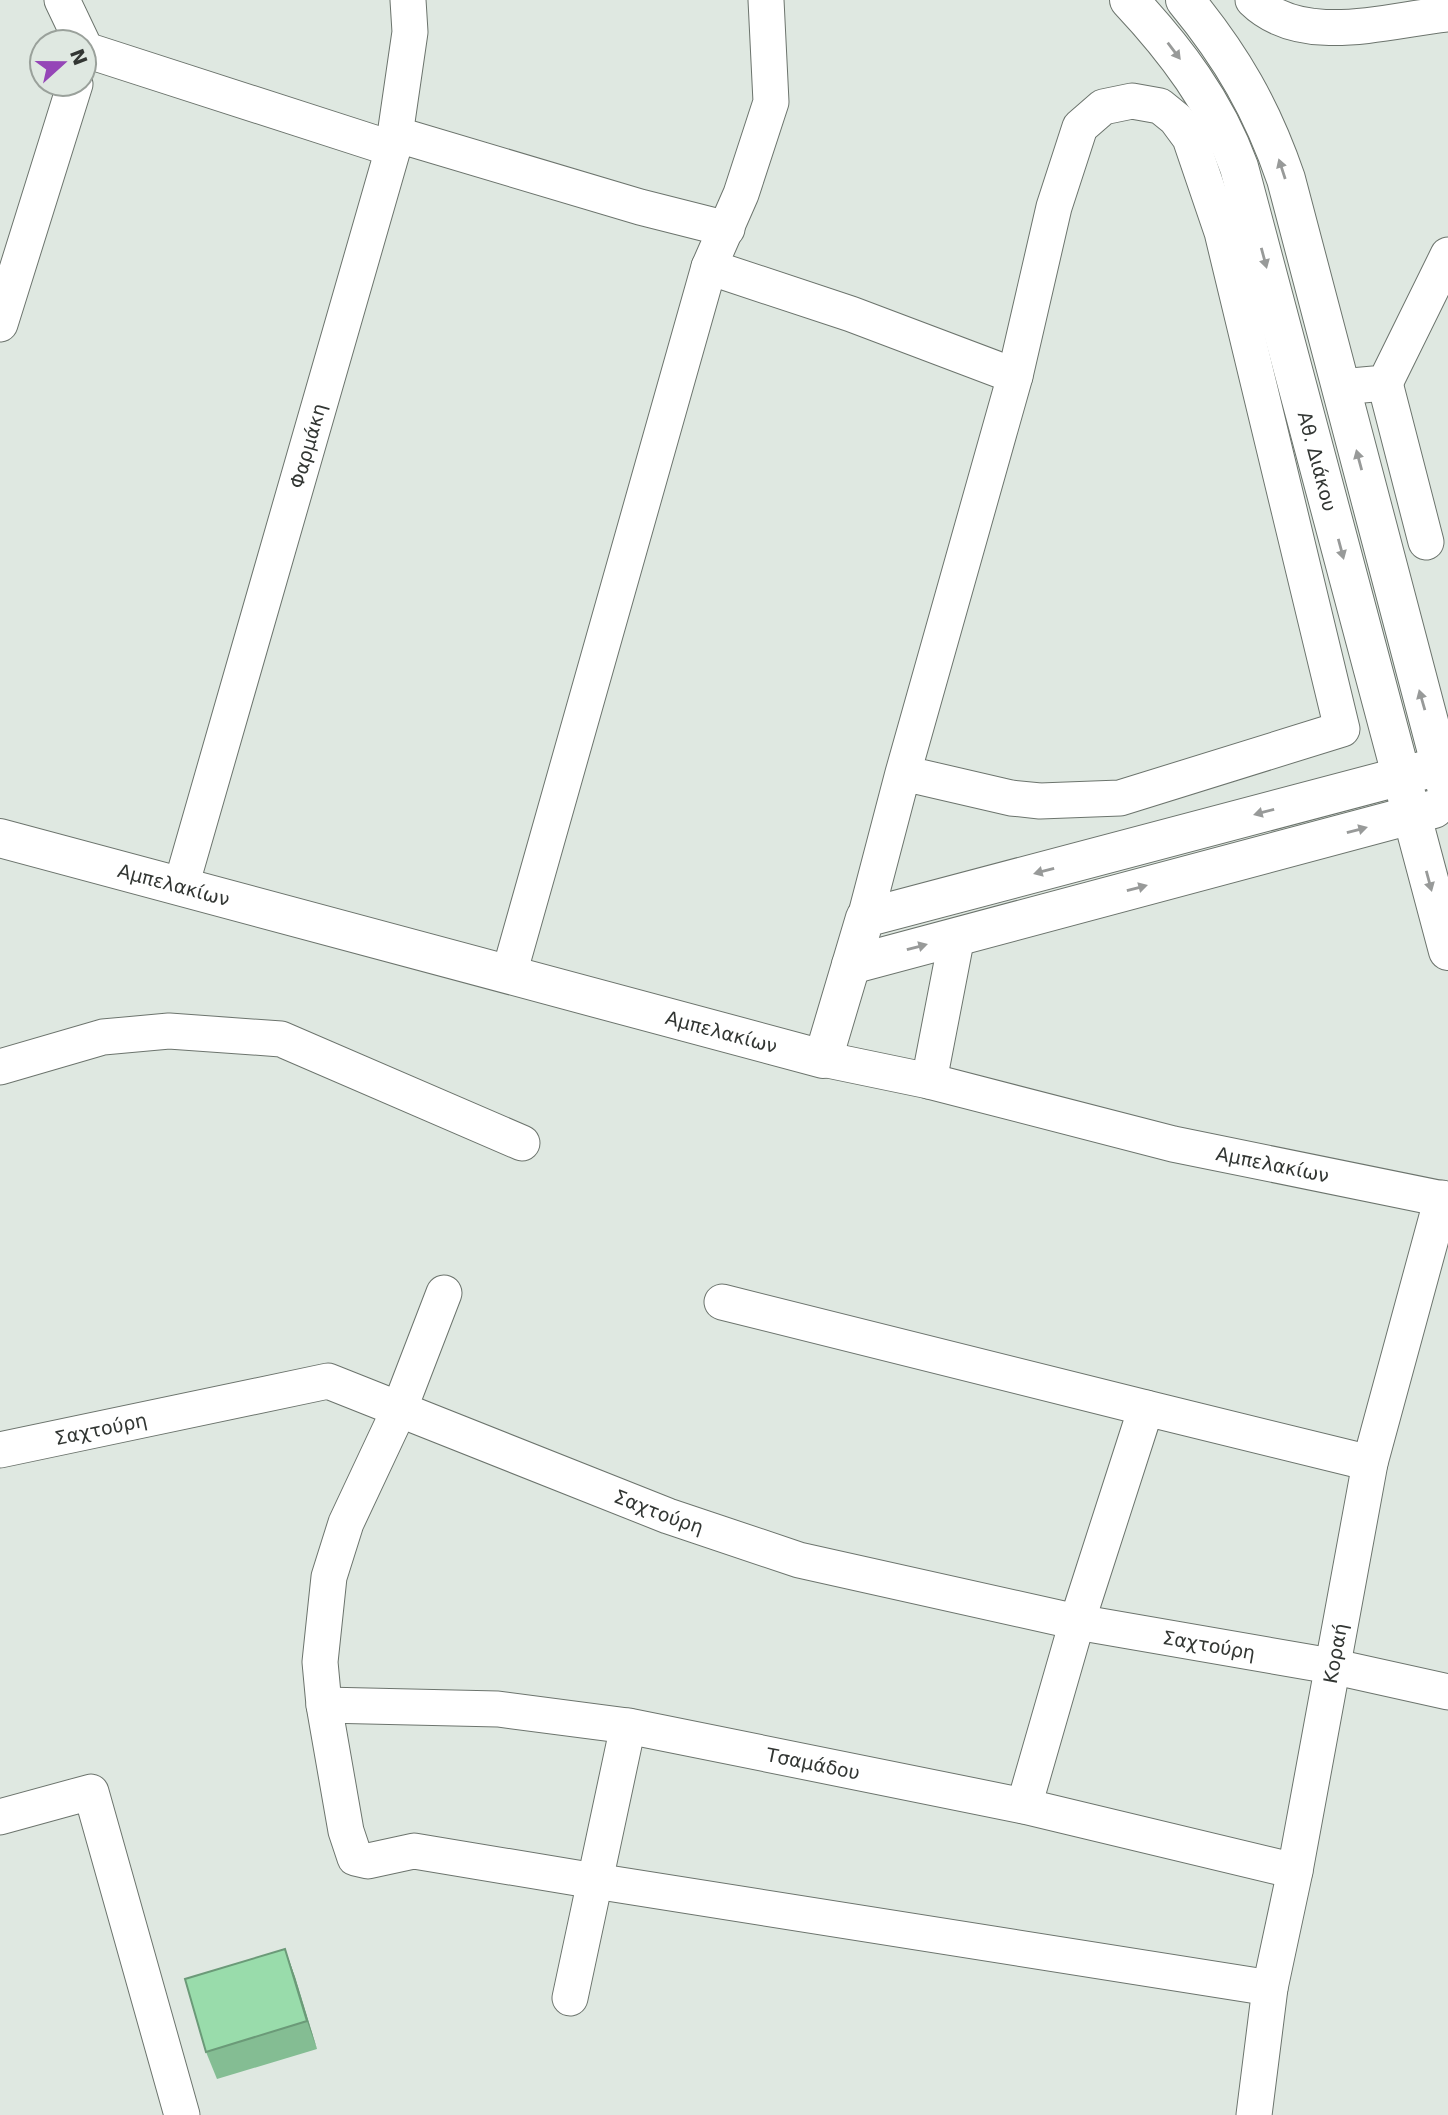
<svg xmlns="http://www.w3.org/2000/svg" width="1448" height="2115" font-family="'DejaVu Sans',sans-serif">
  <style>
    .lines { fill: none; stroke-linecap: round; stroke-linejoin: round }
    .minor-casing { stroke: #6c746d; stroke-width: 37 }
    .tertiary-casing { stroke: #6c746d; stroke-width: 40 }
    .minor { stroke: #fff; stroke-width: 35 }
    .tertiary { stroke: #fff; stroke-width: 38 }
    .wall { fill: #84bd93 }
    .shaded-wall { fill: #6b9a78 }
    .building { fill: #99dcab; stroke: #6b9a78; stroke-width: 2 }
    .oneway { fill: #989a99 }
    .labels { text-anchor: middle; stroke-width: 5; stroke-linejoin: round; paint-order: stroke }
    .street-label { font-size: 19px; fill: #323633; stroke: #dfe8e1 }
  </style>
  <rect width="100%" height="100%" fill="#dfe8e1"/>
  <g class="lines">
    <defs>
      <g id="minor">
        <path d="M62 0 82 42"/>
        <path d="M1253 0C1302 48 1388 20 1448 14"/>
        <path d="M86 50 393 149"/>
        <path d="M395 134 640 207 727 229"/>
        <path d="M709 267 851 314 1015 376"/>
        <path d="M0 324 75 84"/>
        <path d="M1385 383 1426 542"/>
        <path d="M1340 387 1385 383 1448 255"/>
        <path id="s1" d="M181 886 393 149 410 32 408 0"/>
        <path d="M865 918 903 773 1015 376 1054 207 1080 127 1103 107 1132 101 1160 106 1176 119 1190 138 1222 232 1342 729 1120 798 1040 801 1011 798 903 773"/>
        <path d="M509 974 709 267 741 194 771 102 766 0"/>
        <path id="s2" d="M823 1059 929 1081 1173 1144 1448 1200"/>
        <path d="M0 1067 103 1037 169 1031 281 1039 522 1143"/>
        <path d="M929 1081 957 936"/>
        <path d="M444 1293 399 1410 346 1523 329 1577 320 1662 324 1705 346 1831 355 1858 368 1861 414 1851 595 1881 1270 1988"/>
        <path d="M722 1302 1146 1408"/>
        <path id="s3" d="M0 1450 328 1381 668 1516 799 1560 1077 1622 1331 1666 1448 1692"/>
        <path id="s4" d="M324 1705 498 1709 628 1726 1024 1806 1295 1871"/>
        <path d="M1024 1806 1077 1622 1146 1408 1370 1463"/>
        <path d="M0 1817 91 1792 182 2115"/>
        <path d="M570 1998 628 1726"/>
        <path id="s5" d="M1254 2115 1270 1988 1295 1871 1370 1463 1442 1198"/>
      </g>
      <g id="tertiary">
        <path id="s6" d="M1129 0C1175 49 1216 103 1239 167L1448 951"/>
        <path d="M1185 0C1232 57 1262 109 1286 179L1448 794"/>
        <path id="s7" d="M0 838 823 1059 865 918 1440 766"/>
        <path d="M851 965 1434 809"/>
      </g>
    </defs>
    <use href="#minor" class="minor-casing"/>
    <use href="#tertiary" class="tertiary-casing"/>
    <use href="#minor" class="minor"/>
    <use href="#tertiary" class="tertiary"/>
  </g>
  <path class="wall" d="M285 1949 295 1977 317 2049 217 2079 206 2052Z"/>
  <path class="shaded-wall" d="M285 1949 295 1977 317 2049 307 2021Z"/>
  <path class="building" d="M285 1949 307 2021 206 2052 185 1979Z"/>
  <defs><path id="oneway-solid" d="M-6-.8H1V-3.2L6.5 0L1 3.2V.8H-6Z" transform="scale(1.75)"/></defs>
  <g class="oneway">
    <use href="#oneway-solid" transform="translate(1174 51) rotate(53)"/>
    <use href="#oneway-solid" transform="translate(1282 169) rotate(-108)"/>
    <use href="#oneway-solid" transform="translate(1264 258) rotate(75)"/>
    <use href="#oneway-solid" transform="translate(1359 460) rotate(-105)"/>
    <use href="#oneway-solid" transform="translate(1341 549) rotate(75)"/>
    <use href="#oneway-solid" transform="translate(1422 700) rotate(-106)"/>
    <use href="#oneway-solid" transform="translate(1264 812) rotate(165)"/>
    <use href="#oneway-solid" transform="translate(1357 830) rotate(-15)"/>
    <use href="#oneway-solid" transform="translate(1044 871) rotate(165)"/>
    <use href="#oneway-solid" transform="translate(1429 881) rotate(75)"/>
    <use href="#oneway-solid" transform="translate(1137 888) rotate(-15)"/>
    <use href="#oneway-solid" transform="translate(917 947) rotate(-15)"/>
  </g>
  <g class="labels">
    <g class="street-label">
      <text dy="7" stroke="none"><textPath href="#s1" startOffset="458">Φαρμάκη</textPath></text>
      <text dy="7" stroke="none"><textPath href="#s6" startOffset="506">Αθ. Διάκου</textPath></text>
      <text dy="7" stroke="none"><textPath href="#s7" startOffset="180">Αμπελακίων</textPath></text>
      <text dy="7" stroke="none"><textPath href="#s7" startOffset="747">Αμπελακίων</textPath></text>
      <text dy="7" stroke="none"><textPath href="#s2" startOffset="462">Αμπελακίων</textPath></text>
      <text dy="7" stroke="none"><textPath href="#s3" startOffset="103">Σαχτούρη</textPath></text>
      <text dy="7" stroke="none"><textPath href="#s3" startOffset="691">Σαχτούρη</textPath></text>
      <text dy="7" stroke="none"><textPath href="#s3" startOffset="1258">Σαχτούρη</textPath></text>
      <text dy="7" stroke="none"><textPath href="#s5" startOffset="469">Κοραή</textPath></text>
      <text dy="7" stroke="none"><textPath href="#s4" startOffset="494">Τσαμάδου</textPath></text>
    </g>
  </g>
  <g transform="translate(63 63) rotate(69)"><circle r="33" fill="#dfe8e1" stroke="#9aa19b" stroke-width="2"/>
  <path d="M0-5L12 26L0 18L-12 26Z" fill="#9546b7"/>
  <text y="-10" font-size="19" font-weight="bold" text-anchor="middle" fill="#323633">N</text>
  </g>
</svg>
